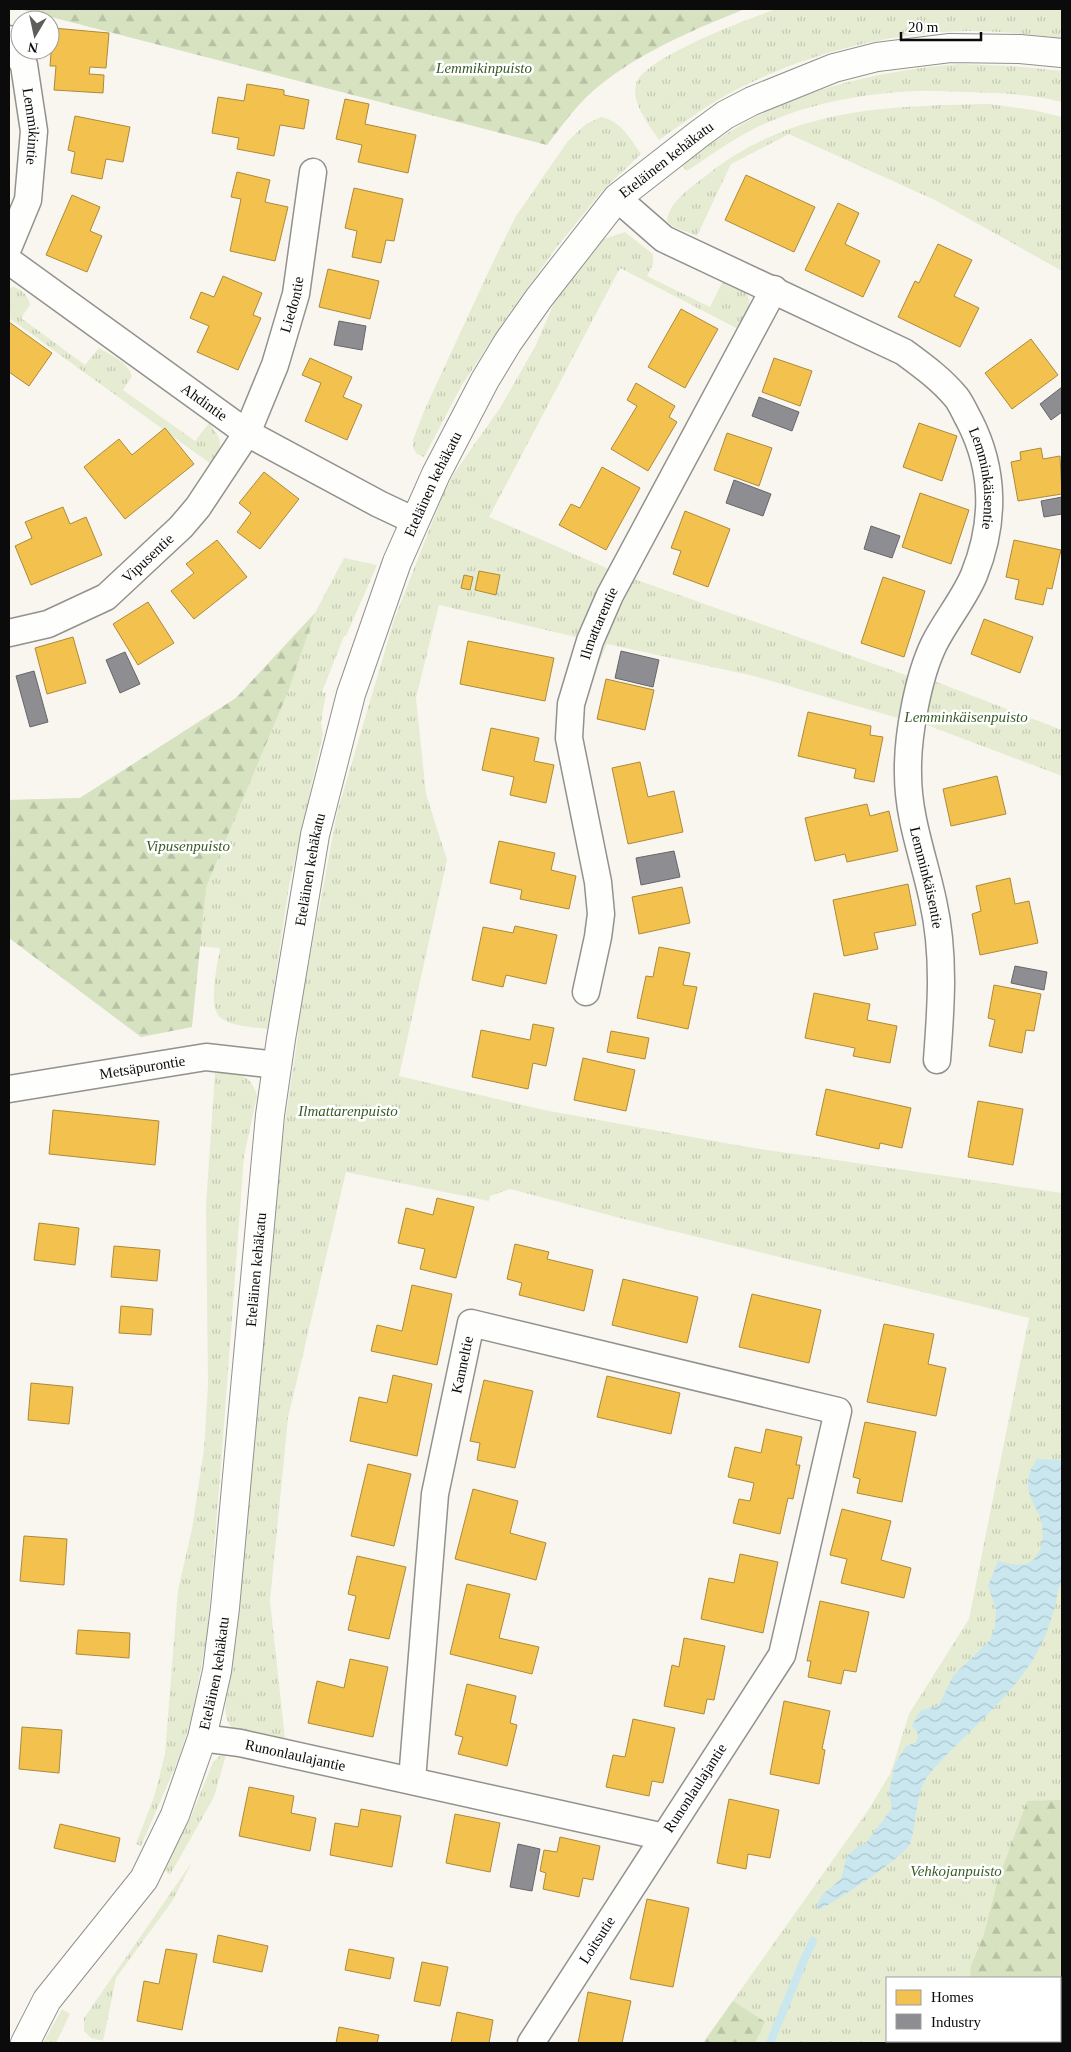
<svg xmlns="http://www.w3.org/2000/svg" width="1071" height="2052" font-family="'Times New Roman',serif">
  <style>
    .grass { fill: url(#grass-tufts); fill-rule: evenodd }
    .forest { fill: url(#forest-firs) }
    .water { fill: url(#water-waves) }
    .homes { fill: #f2c14e; stroke: #ad8a3a }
    .industry { fill: #8d8d92; stroke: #66666a }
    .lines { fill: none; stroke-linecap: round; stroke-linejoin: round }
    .stream { stroke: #cae7ef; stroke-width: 8 }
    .minor-casing { stroke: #92918e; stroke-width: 29 }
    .tertiary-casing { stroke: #92918e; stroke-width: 30 }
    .minor { stroke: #fefefd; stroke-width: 26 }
    .tertiary { stroke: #fefefd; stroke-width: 28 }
    .labels { text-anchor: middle; stroke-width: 5; stroke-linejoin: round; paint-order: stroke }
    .park-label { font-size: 15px; font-style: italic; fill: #375b24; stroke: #fff }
    .street-label { font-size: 15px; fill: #0b0b0b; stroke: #fff }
  </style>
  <defs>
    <pattern id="grass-tufts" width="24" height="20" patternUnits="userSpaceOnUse" patternTransform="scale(1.25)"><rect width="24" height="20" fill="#e5ecd2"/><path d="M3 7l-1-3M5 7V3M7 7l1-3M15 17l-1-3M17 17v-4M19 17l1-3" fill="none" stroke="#c3c9b3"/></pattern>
    <pattern id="forest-firs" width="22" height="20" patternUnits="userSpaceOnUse" patternTransform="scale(1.25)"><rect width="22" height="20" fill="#d7e2c1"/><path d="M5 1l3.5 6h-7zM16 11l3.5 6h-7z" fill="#b7c1a4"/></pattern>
    <pattern id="water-waves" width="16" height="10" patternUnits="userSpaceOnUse" patternTransform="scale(1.25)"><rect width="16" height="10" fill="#cae7ef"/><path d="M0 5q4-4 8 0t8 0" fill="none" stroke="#acc5cc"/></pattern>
  </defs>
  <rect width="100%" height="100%" fill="#f9f6f0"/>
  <path class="grass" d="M777 9H1062V38C1032 35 1001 31 971 31 883 32 792 57 716 101 696 113 678 127 659 140 649 125 631 103 636 84 641 59 751 17 777 9Z
    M960 64 1014 66 1062 71V102C1031 94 1000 93 968 92 951 92 934 90 918 91 861 93 798 105 748 132 727 143 707 158 687 171L680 164C712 143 743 121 778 106 836 81 897 69 960 64Z
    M989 104 1033 110 1062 117V271L937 201 789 134 731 164 697 236 674 227 667 221C669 202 689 189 703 178 789 108 882 106 989 104Z
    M601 117C621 121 629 137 641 154L603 190 556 248 508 315 462 385 424 457 417 454 413 448V440L424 411 493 262 516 216 568 141 586 124Z
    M625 232 653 254V264L647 276 710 307 722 283C730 282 734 284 740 288 758 297 745 317 740 330L620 268 489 517 611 570 576 637 439 605 416 698 426 794 447 860 399 1076 544 1110 747 1147 1062 1193V2043H703L869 1809 891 1772 909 1714 969 1619 1029 1318 628 1220 510 1189 490 1196 489 1201 346 1172 288 1418 270 1601 285 1739 232 1729 227 1720 225 1708 237 1634 244 1560 258 1369 268 1260 281 1148 298 1035V1021L337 813 394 620 444 492 455 472 500 408 536 345 554 303 585 259 604 239ZM887 1978H1060V2041H887Z
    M14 287C23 291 28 295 30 305L21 318 85 365 99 348C111 355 128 362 132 376L123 390 195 441 209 423C222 440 225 445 211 464L9 318V288Z
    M344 558 377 565 346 636H344L322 692 326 693 321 722 323 734 289 886 268 1029C254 1027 235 1027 222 1019 206 1008 218 964 220 948L9 930V800L80 798 236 698 315 613Z
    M634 579 911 677 901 719 754 676 607 644 598 665 594 663Z
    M934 681 1062 730V776L924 724Z
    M215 1073C236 1073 251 1072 257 1096L244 1156 222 1452 207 1635 192 1716 179 1758 141 1846 136 1844 155 1794 165 1754 178 1590 192 1529 204 1449 208 1385 206 1205Z
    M226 1755 214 1797 170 1875 164 1870 190 1819 213 1762 220 1756Z
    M192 1862 173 1900 116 1978 103 2041 91 2038 84 2031V2018Z
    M62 2009 70 2014 56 2043H43Z"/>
  <path class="forest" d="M20 9H745C690 31 618 61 578 106 567 118 557 132 547 145Z
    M315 613 289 689 206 887 192 1027 141 1037 9 938V800L80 798 236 698Z
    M1062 1800V2043H970V2041H1060V1978H970L971 1965 983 1938 998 1880 1027 1801Z
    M733 2001 765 2022 755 2043H703Z"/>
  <path class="water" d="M1037 1459 1062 1460V1583C1055 1591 1058 1598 1055 1607 1050 1624 1044 1641 1035 1656 1008 1702 965 1732 931 1772 914 1791 918 1821 910 1844 905 1856 833 1904 818 1910L817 1904 823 1894 841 1879 847 1856 856 1848 866 1843 892 1808 889 1792 895 1764 906 1746 915 1743 918 1738 917 1731 912 1727C921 1705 920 1712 939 1705L953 1676 990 1640 995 1626 996 1609 988 1586 998 1561C1007 1563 1016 1566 1025 1564 1044 1559 1045 1532 1040 1517 1036 1506 1028 1497 1028 1484 1028 1474 1032 1467 1037 1459Z"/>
  <path class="homes" d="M53 28 109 33 106 68 90 67 89 74 104 75 103 93 54 90 56 66H50Z
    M247 84 284 90V95L309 100 304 129 280 125 274 156 237 149 239 138 212 133 218 97 244 101Z
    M345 99 369 104 365 124 416 135 408 173 358 162 362 145 336 139Z
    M75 116 130 127 123 162 106 159 102 179 71 173 75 152 68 150Z
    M237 172 270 180 265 202 288 207 275 261 230 251 241 199 231 197Z
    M746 175 815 207 794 252 725 220Z
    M354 188 403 199 394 241 386 240 381 263 352 257 357 231 345 228Z
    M72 195 100 207 90 231 102 236 87 272 46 255Z
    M838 203 859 213 845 244 880 261 863 297 805 270Z
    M938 244 972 260 954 296 979 308 960 347 898 317 915 281 919 283Z
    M328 269 379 281 370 319 319 307Z
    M223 276 262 293 253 315 261 318 238 370 197 352 209 326 190 318 201 292 214 297Z
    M681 309 718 329 685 388 648 367Z
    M9 322 52 353 29 386 9 372Z
    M1031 339 1058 375 1012 409 985 373Z
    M310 358 352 377 343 397 362 405 347 440 305 421 321 383 302 375Z
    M774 358 812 371 800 406 762 392Z
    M636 383 675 406 669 417 677 422 648 471 611 449 637 406 627 400Z
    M919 423 957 436 942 481 903 467Z
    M165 428 194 464 125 519 84 467 119 439 132 455Z
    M727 433 772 448 759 486 714 470Z
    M1041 448 1043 459 1060 456 1062 494 1018 501 1011 462 1021 460 1020 452Z
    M602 467 640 488 606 550 559 525 571 504 580 508Z
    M264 472 299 499 260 549 237 532 251 513 239 503Z
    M920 493 969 510 951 564 902 547Z
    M63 507 70 524 86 517 102 555 31 585 15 546 32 538 25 522Z
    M685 511 730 529 708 587 673 574 681 551 671 548Z
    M217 540 247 577 194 619 171 591 194 573 186 564Z
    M1014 540 1061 550 1052 589 1047 588 1043 605 1015 599 1019 580 1006 577Z
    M479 571 500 575 496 595 475 590Z
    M464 575 473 577 470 590 461 588Z
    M883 577 925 591 904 657 861 643Z
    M148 602 174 643 138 665 113 624Z
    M984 619 1033 637 1020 673 971 654Z
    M73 637 86 683 47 694 35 648Z
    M468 641 554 658 545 701 460 684Z
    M606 679 654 690 645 730 597 719Z
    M808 712 871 726 870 735 883 737 874 782 854 778 856 769 798 756Z
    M491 728 539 738 534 761 554 765 546 803 510 795 514 777 482 770Z
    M640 762 648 797 674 791 683 832 628 844 612 768Z
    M997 776 1006 814 951 826 943 789Z
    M867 804 870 816 889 811 898 851 847 862 845 854 815 861 805 818Z
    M499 841 555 853 551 870 576 876 569 909 520 899 522 890 490 883Z
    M1010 878 1015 904 1029 901 1038 943 980 955 972 914 981 911 976 886Z
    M908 884 916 925 874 933 878 949 844 956 833 900Z
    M682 887 690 923 639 934 632 897Z
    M515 926 557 935 546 984 506 975 503 987 472 980 483 927 513 933Z
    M659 947 690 953 683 985 697 987 688 1029 637 1018 646 976 653 977Z
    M994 985 1041 994 1034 1031 1026 1030 1022 1053 989 1046 995 1020 988 1018Z
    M814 993 870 1004 867 1020 897 1026 890 1063 853 1056 855 1048 805 1038Z
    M533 1024 554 1028 546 1066 533 1063 528 1089 472 1077 481 1030 530 1040Z
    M611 1031 649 1038 645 1059 607 1052Z
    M583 1058 635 1070 626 1111 574 1100Z
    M826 1089 911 1108 902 1148 880 1143 879 1149 816 1135Z
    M978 1101 1023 1109 1013 1165 968 1157Z
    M53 1110 159 1121 155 1165 49 1154Z
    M437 1198 474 1207 456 1278 420 1269 425 1249 398 1243 406 1208 433 1215Z
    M39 1223 79 1228 75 1265 34 1260Z
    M515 1244 549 1252 547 1259 593 1270 584 1311 519 1295 522 1283 507 1279Z
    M114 1246 160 1250 157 1281 111 1277Z
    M623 1279 698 1297 687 1343 612 1325Z
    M412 1285 452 1294 437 1365 371 1351 377 1325 402 1331Z
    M752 1294 821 1310 809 1363 739 1347Z
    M121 1306 153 1309 151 1335 119 1333Z
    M884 1324 934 1334 928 1364 946 1368 936 1416 867 1402Z
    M393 1375 432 1384 417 1456 350 1441 359 1397 387 1403Z
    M607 1376 680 1393 671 1434 597 1417Z
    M484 1380 533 1391 515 1468 477 1460 480 1443 470 1441Z
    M31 1383 73 1387 69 1424 28 1420Z
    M865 1422 916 1432 902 1502 857 1493 860 1479 853 1477Z
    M766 1429 802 1437 796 1465H800L793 1499 788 1498 780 1534 733 1523 739 1499 750 1501 754 1483 728 1477 735 1447 761 1453Z
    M368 1464 411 1474 394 1546 351 1536Z
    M473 1489 518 1501 510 1533 546 1543 536 1580 455 1559Z
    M842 1509 891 1521 881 1560 911 1568 904 1598 841 1583 847 1559 830 1555Z
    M24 1536 67 1539 64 1585 20 1581Z
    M740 1554 778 1562 763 1633 701 1619 709 1578 734 1583Z
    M357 1556 406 1567 389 1639 348 1630 356 1596 348 1594Z
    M467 1584 510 1594 499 1638 539 1647 532 1674 450 1654Z
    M820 1601 869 1612 856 1672 844 1670 841 1684 808 1677 811 1661H807Z
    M78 1630 130 1633 129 1658 76 1654Z
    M684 1638 725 1646 714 1700 707 1699 704 1714 664 1706 672 1665 679 1667Z
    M350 1659 388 1667 373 1737 308 1723 317 1681 344 1688Z
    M467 1684 516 1696 510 1723 517 1725 507 1766 458 1754 463 1737 455 1735Z
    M784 1701 830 1711 822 1749 825 1750 819 1784 770 1774Z
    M633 1719 675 1728 663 1783 652 1781 649 1796 606 1787 613 1755 625 1757Z
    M22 1727 62 1730 59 1773 19 1769Z
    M249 1787 294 1796 291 1813 316 1818 310 1851 239 1836Z
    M729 1799 779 1810 770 1858 748 1854 746 1869 717 1863Z
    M361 1809 401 1816 392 1867 330 1855 335 1823 358 1827Z
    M455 1814 500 1823 490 1872 446 1863Z
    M60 1824 120 1838 115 1862 54 1848Z
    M560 1837 600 1846 593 1880 583 1878 579 1897 543 1889 546 1873 540 1871 544 1850 557 1852Z
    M647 1899 689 1908 673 1987 630 1979Z
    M218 1935 268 1946 262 1972 213 1962Z
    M166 1949 197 1954 182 2030 137 2021 144 1981 159 1984Z
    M349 1949 394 1958 390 1979 345 1970Z
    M422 1962 448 1967 440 2006 414 2001Z
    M588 1992 631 2001 622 2043H578Z
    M457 2012 493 2020 489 2043H451Z
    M339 2027 379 2035 377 2043H336Z"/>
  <path class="industry" d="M339 321 366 326 362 350 334 345Z
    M1062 387V412L1051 420 1040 404Z
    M759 397 799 412 792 431 752 416Z
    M734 480 771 494 763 516 726 503Z
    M1062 497V514L1044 517 1041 501Z
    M871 526 900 536 892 558 864 549Z
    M621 651 659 660 653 687 615 678Z
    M125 652 140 684 120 693 106 660Z
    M34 671 48 722 30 727 16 676Z
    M674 851 680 877 641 885 636 858Z
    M1015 966 1047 972 1044 990 1011 983Z
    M518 1844 540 1849 532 1891 510 1887Z"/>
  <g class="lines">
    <path class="stream" d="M770 2043 803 1962 813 1941"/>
    <defs>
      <g id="minor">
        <path id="s1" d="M9 39 24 65 34 131 28 200 9 246"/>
        <path id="s2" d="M617 198 664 239 904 352C923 366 941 379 956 397 961 403 965 413 969 420 995 470 995 523 974 575 964 599 946 620 934 644 918 677 907 737 908 774 908 818 924 858 933 901 945 954 941 1007 937 1060"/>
        <path id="s3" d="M9 261 247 433 379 504 415 521"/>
        <path id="s4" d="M9 633 48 624 106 597 181 527 198 507 247 433 275 365 296 294 313 172"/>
        <path id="s5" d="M586 992 598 937 601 914 598 882 569 738 571 704 590 641 610 595 774 289"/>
        <path id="s6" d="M9 1089 206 1057 277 1065"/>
        <path id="s7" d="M202 1738 240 1743 664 1837"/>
        <path id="s8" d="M412 1780 435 1494 471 1323 838 1411 782 1655 531 2043"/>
      </g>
      <g id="tertiary">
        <path id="s9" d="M25 2043 47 2000 144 1879 175 1815 202 1738 217 1671 225 1608 270 1115 281 1039 315 835 351 694 397 562 436 474 485 380 508 342 539 298 617 198 699 134 725 115 752 101 834 68 877 57 950 48 1020 49 1062 53"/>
      </g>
    </defs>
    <use href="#minor" class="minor-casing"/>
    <use href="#tertiary" class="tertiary-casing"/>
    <use href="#minor" class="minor"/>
    <use href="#tertiary" class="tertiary"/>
  </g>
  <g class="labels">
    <g class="park-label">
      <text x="484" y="73">Lemmikinpuisto</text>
      <text x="966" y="722">Lemminkäisenpuisto</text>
      <text x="188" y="851">Vipusenpuisto</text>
      <text x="348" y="1116">Ilmattarenpuisto</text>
      <text x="956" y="1876">Vehkojanpuisto</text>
    </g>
    <g class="street-label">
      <text dy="5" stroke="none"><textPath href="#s1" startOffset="92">Lemmikintie</textPath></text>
      <text dy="5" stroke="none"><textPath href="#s9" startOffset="2042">Eteläinen kehäkatu</textPath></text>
      <text dy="5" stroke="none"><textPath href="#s4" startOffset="458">Liedontie</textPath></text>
      <text dy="5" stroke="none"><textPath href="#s3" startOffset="241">Ahdintie</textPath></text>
      <text dy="5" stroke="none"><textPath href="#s2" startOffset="484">Lemminkäisentie</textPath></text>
      <text dy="5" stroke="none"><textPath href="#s9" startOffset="1638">Eteläinen kehäkatu</textPath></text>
      <text dy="5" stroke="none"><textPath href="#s4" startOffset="161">Vipusentie</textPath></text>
      <text dy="5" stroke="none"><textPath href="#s5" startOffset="378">Ilmattarentie</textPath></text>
      <text dy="5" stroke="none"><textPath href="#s9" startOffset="1232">Eteläinen kehäkatu</textPath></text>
      <text dy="5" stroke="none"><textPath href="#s2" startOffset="902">Lemminkäisentie</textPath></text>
      <text dy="5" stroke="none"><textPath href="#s6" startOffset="135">Metsäpurontie</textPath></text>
      <text dy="5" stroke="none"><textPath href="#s9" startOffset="828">Eteläinen kehäkatu</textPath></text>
      <text dy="5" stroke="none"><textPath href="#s8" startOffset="419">Kanneltie</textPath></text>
      <text dy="5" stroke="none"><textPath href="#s9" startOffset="422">Eteläinen kehäkatu</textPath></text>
      <text dy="5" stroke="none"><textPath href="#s7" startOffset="95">Runonlaulajantie</textPath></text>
      <text transform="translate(695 1788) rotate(-57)" y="5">Runonlaulajantie</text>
      <text transform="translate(597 1940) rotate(-57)" y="5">Loitsutie</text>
    </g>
  </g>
  <rect width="1071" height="2052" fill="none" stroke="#0b0b0b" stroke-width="20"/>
  <rect x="886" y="1977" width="175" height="65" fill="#ffffff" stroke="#9d9d9d"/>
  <rect x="896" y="1990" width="25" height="15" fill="#f2c14e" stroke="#9d9d9d"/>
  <text x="931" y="2002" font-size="15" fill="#0b0b0b">Homes</text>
  <rect x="896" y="2014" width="25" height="15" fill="#8d8d92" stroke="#9d9d9d"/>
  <text x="931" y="2027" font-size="15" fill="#0b0b0b">Industry</text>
  <g transform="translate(35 35) rotate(189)"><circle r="24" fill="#ffffff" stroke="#9d9d9d"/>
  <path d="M0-4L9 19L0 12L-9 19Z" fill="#5e5d5b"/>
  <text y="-8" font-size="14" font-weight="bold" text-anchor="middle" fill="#0b0b0b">N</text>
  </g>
  <path d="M901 32v8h80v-8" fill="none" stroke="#0b0b0b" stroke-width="2.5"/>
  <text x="908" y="32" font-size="15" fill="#0b0b0b" stroke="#ffffff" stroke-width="4" paint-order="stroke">20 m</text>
</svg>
